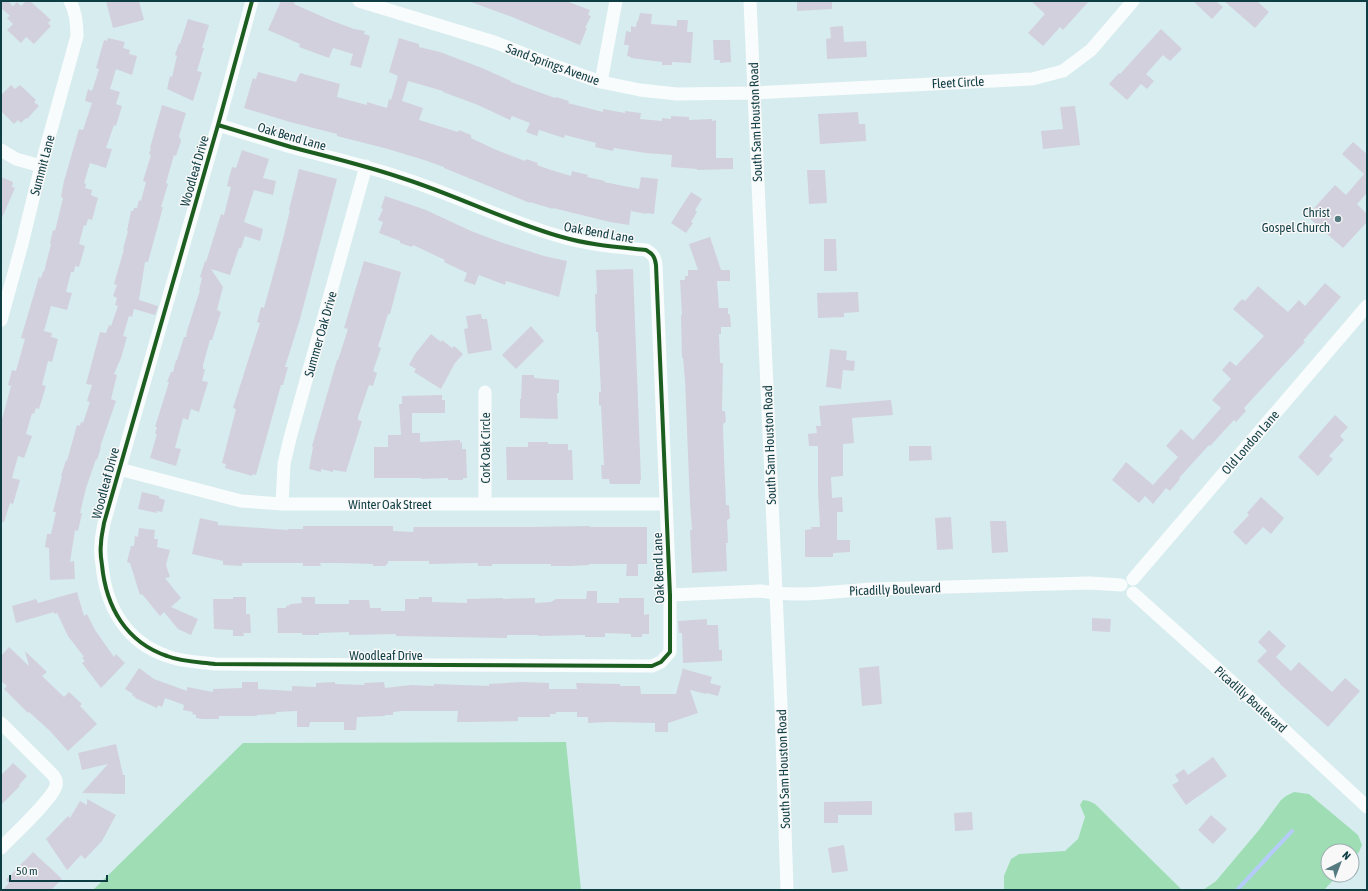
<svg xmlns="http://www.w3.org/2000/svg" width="1368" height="891" font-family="'Asap Condensed',sans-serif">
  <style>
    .green { fill: #9fdeb5 }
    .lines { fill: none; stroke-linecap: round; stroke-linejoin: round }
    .stream { stroke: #b5ccfa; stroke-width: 4 }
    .building { fill: #d2d0dc }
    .minor { stroke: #f9fcfd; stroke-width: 13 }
    .cycleway-casing { stroke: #f8f8f8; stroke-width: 6 }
    .cycleway { stroke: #1b5e20; stroke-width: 4 }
    .poi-dot { fill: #557a80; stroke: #f8f8f8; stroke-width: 1.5 }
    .labels { text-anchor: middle; stroke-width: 3; stroke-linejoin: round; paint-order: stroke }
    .street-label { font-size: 13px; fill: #0f3d44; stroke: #f8f8f8 }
    .poi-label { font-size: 13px; fill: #0f3d44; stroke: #f8f8f8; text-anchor: end }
  </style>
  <rect width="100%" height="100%" fill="#d7ecef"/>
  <path class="green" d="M566 742 581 890H93L243 743Z
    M1294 792 1309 794 1358 835 1362 845 1359 852 1352 860V851H1328V875H1338L1324 890H1203L1216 881 1259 830 1281 800 1286 796Z
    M1083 800 1089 801 1095 804 1182 890H1004V876L1011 859 1019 854 1065 851 1078 839 1085 817 1080 805Z"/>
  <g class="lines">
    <path class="stream" d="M1237 890 1292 831"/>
  </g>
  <path class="building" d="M1 1H8L13 6 17 2 21 6 26 1H30L51 20 48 23 51 26 34 44 26 37 21 43 7 30 13 24 7 18 10 16 1 8Z
    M106 1H139L144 20 113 28Z
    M281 1H295L294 4 330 20 354 29 365 31 364 34 370 36 361 68 350 65 353 54 333 48 329 58 299 47 300 44 268 30Z
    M471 1H566L590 10 588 15 591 16 585 28H587L580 45 512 17 471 2Z
    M797 1H832V9L797 11Z
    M1031 1H1089L1063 30 1060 27 1043 46 1028 33 1045 14Z
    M1193 1H1216L1223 7 1212 19Z
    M1224 1H1257L1269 12 1255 28Z
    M640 13 652 14 651 24 677 26V20H688L687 32H693L691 63 672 62V65H662V62L631 58V57L627 56 629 45H624L626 31 631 32V26L636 27 637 21H638Z
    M188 19 209 25 202 48H204L197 71 202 72 193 101 167 89 170 76 172 77 177 56 175 55 179 43 180 44Z
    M843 26 844 42 866 41 867 57 827 59 826 39 831 38 830 27Z
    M1161 29 1182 49 1170 61 1163 55 1146 74 1154 81 1147 89 1141 84 1127 100 1109 84 1119 73 1120 74Z
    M108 38 125 42 123 48 130 50 129 54 137 56 132 75 116 69 110 89 120 92 116 104 122 106 116 126 114 125 106 148 112 149 106 168 90 163 84 183 86 184 85 188 92 190 91 195 98 198 92 220 88 219 86 226 84 225 79 244 85 246 79 267 75 266 74 272H71L66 292 72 293 67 310 51 306 44 331 52 333 51 337 58 339 52 362 48 361 42 385 46 386 39 409 36 408 34 414 32 413 26 434 32 436 24 458 18 456 12 478 20 480 13 504 10 503 4 522H1V423L11 386 8 385 12 370 16 371 25 339 21 338 39 277 41 278 43 271 44 272 51 244 50 243 53 230 55 231 63 198 61 197 64 181 79 129 83 130 92 103 85 101 88 89 92 91 99 69 96 68 104 40 107 41Z
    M399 38 419 44V47L440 52 482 68 511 81V82L555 98 556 97 569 101 568 103 603 112V109L625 113V111L641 113 640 119 662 121V118L671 119V116L689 117V120L712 119V121L716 120V158H733V169L697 170V169L671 167 672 155 646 153 614 148 613 151 595 147 596 143 565 135 564 138 539 130 537 136 526 132 530 123 512 116 510 120 478 105 443 92V91L408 81 402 101 423 108 419 120 458 132 459 130 471 135V138L494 149 525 161 526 159 538 163 537 165 548 169 571 176 572 171 588 175 587 177 605 181 604 182 639 189 641 177 658 179 654 214 647 213V214L631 211 629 225 610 222 553 208V209L530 202V203L444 168V167L424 160 388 149 337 136V134L290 122 244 108 253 78 256 79 258 72 296 82 300 73 340 84 337 97 367 105V102L387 108 389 99 391 100 398 76 389 72Z
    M713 40H730L731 62 720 63V60H714Z
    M11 85 15 89 20 85 36 100 34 102 39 106 27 119 26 118 21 123 18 120 14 124 1 111V95Z
    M162 105 186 113 179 136 181 141 176 156 174 155 166 183 168 184 161 207H163L148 262H145L139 300 158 306 155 315 134 309 132 317 129 316 123 336 127 337 121 358 114 374 117 375 111 399 116 401 100 447H101L97 460 96 459 86 488 80 513H82L78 531 75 530 70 562 74 561 75 579 50 580 49 548 45 547 47 534H51L56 512H53L62 476H61L66 460 67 461 77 425 80 426 81 422 83 423 90 402 87 401 92 385 86 384 100 332 106 333 109 325 111 326 118 306 115 305 117 298 113 296 117 285 114 284 124 249H123L128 231H127L131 211H133L134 208H137L139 200 141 201 146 182 143 181 151 155 149 154 151 148H150Z
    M1075 106 1080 145 1043 149 1041 131 1063 129 1060 107Z
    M858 112 859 124H865L866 141 820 144 818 114Z
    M1353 142 1367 154V193L1357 204 1367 214V222L1343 248 1307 216 1335 185 1346 195 1364 174 1342 154Z
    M242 150 269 159 263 178 276 181 273 195 254 190 244 222 263 229 260 241 245 236 241 248H239L230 275 211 269 223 287 217 310 221 312 212 340H210L203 365V369H205L202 381 208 382 199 412 191 409 188 420 183 418 175 448 181 449 176 466 150 458 157 434H155L157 427H155L169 382H167L171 372H173L176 360H177L184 337H186L187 331 200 290H199L202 278 200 277 205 261 206 262 221 214 224 215 231 187 227 186 232 167 236 168Z
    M299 169 337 179 300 319 285 367H288L283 385H281L256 475 253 474 252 476 225 468 226 464 222 463 236 409 233 408 260 323 257 322 261 307 264 308 283 239 290 210H289Z
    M807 170H825L827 203 809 204Z
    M1 177 13 182 12 187 15 188 1 220Z
    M691 192 702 199 695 210 697 212 691 222 693 223 686 233 671 223Z
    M385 196 426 210 471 231 503 243 544 256 567 261 559 297 506 281 505 285 479 275 475 285 464 281 467 273 444 262 445 260 413 245 412 247 400 243V241L379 233 383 222 378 220 383 209 381 208Z
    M710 237 721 270H730V281H717L719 308H728V314H730L731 327H721V334H719L720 363H723L722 411H725L726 422 724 423 723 425 724 457 726 505H729L730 518 727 520 728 543H726L727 571 692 573 690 530H692L690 504 685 380 683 358H682L681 315H682L680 280H685V276H688V270H698L689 244Z
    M824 239H836L837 271H824Z
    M364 261 401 272 390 314H388L378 347 381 348 373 371 377 373 373 386 369 385 358 417V420L362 421 346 472 333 470V472L321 469V472L309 469 313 447 312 446 337 360H338L348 329 344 328Z
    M633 269 641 480H640V484H610L609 479H602L601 465H604L601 406 599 405V392H601L598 332H596L595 294H597L596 270Z
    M1325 283 1341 297 1303 341 1305 342 1290 358 1244 408 1246 411 1236 422 1234 420 1210 446 1209 445 1179 478 1180 479 1170 491 1166 488 1153 504 1145 496 1139 503 1112 480 1126 462 1153 485 1178 457 1166 446 1181 429 1193 440 1221 408 1212 400 1231 379 1222 370 1230 361 1236 366 1264 336 1233 309 1242 299 1245 301 1258 286 1288 312 1299 300 1305 306Z
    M858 292 859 312 844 313V317L818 318 817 293Z
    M481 314 482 319H487L492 350 468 354 464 329 468 328 466 316Z
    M531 326 544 341 516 369 502 355Z
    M431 334 441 342 442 340 452 348 454 346 463 354 455 363 441 389 414 372 416 369 409 365 415 354Z
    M830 349 847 351 846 360 855 361 854 371 843 370 841 389 826 387Z
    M522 375H534V378L559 380V393H557L558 419 520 418V399H521Z
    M442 395V400H445V413H412V433H420V442L460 440V443L462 442V449H466L467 478H463V480H448V478L421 479V478H374V447H388V435H401L399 404H402V396Z
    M891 400 893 415 852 418 854 443 843 444V476L831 477 832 498 842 497 843 512H837V540H850V552L833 553V557H805V530L812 529 811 527H820L818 491V446H809L808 434 817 433 816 426H821L819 406Z
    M1335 415 1348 427 1340 436 1344 440 1329 456 1333 459 1318 476 1298 457Z
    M528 442H548V444H568V450H572L573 480H507L506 447H528Z
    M909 446H931L932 460 909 461Z
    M142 492 159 496V498L165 500 162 512 157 511V513L138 509Z
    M1261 497 1284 518 1271 534 1263 527 1246 545 1233 532 1249 515 1247 513Z
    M951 517 953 549 937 550 935 518Z
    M200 518 218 522V525L288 530V529H303V526H393V531L413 532 414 527H528L590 526V527H647V564H638V576H626L627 564H589V565L570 566H551V564H492V566H478V563L429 564V561H388V564H386V566H373V564L341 563H320L321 566H303V563H242V566L223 565V561L192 554Z
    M990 521H1006L1008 552 992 553Z
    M139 528 155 530 154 539H158L157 547 170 550 166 565 170 577 165 578 181 598 171 607 198 619 191 635 178 629 164 612 160 616 142 594 140 595 130 563 127 562 131 546H134L135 536 138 537Z
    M587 591H597V603H619V598H644V615L649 614V634H642V637H631V634L605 633V637H585V635L538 636V635H507V638L396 636V634L349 635V632L319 633V635H302V633H278L277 608H286V606L290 605V604L302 603 301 597H315V604H349V600H369L370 608H381V611H405V599H419V597H432V602L467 603V599L503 598V599L535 598V603L551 602 556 599H586Z
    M77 592 84 616 87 614 95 630 114 657 116 654 125 663 101 688 82 663 85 661 82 658 84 657 68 636 57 613 54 614V612L16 623 12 606 36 599 38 603Z
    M233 597H246V614H250L251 633H243L244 636H233V630L214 629 213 599H233Z
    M1092 618 1111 619 1110 632 1092 631Z
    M707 619V625H718L719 650H722V661L683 663 682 633H679L678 621Z
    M1269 630 1286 646 1276 657 1291 671 1299 662 1332 692 1345 678 1360 691 1328 727 1280 684V683L1257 661 1267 651 1258 642Z
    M9 647 29 666 25 651 47 672 42 676 64 697 69 692 82 704 80 706 97 724 68 751 49 730 29 712 28 713 4 689 7 686 1 681V656Z
    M879 666 882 704 862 706 859 668Z
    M139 668 154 679 187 691V687L213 692V689L242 688V682H258V689L292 691V686L316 687V683L335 682V684L365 685 364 683 384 682 385 688 411 685 434 686V684L489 686V684L522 682 549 683V689H577L576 683 620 684V686H640L641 694H676L683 668 684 669 712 677 710 683 721 686 718 696 707 693 706 694 690 690 698 713 668 723V732H655V723L609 722 588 723V717H577V712H556V714H550V717H518V721L470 722H457L458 711H402L393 712V715H385V716L357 717 356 730H344V722H310L309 727H297V711L276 712V714L257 715V716H219V719H203L196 718V715L192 714 193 712 183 710 184 705 165 698 162 707 158 705 157 708 135 698H136L132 695 133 694 125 689Z
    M116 744 123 775H125V794L82 793 108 764 82 770 78 753Z
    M1213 757 1227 776 1186 805 1172 785 1179 781 1175 775 1184 769 1188 775Z
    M13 763 27 776 19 785 20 786 1 805V775Z
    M87 799 116 815 102 841 85 859 81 855 67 870 46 839 68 816 70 818 80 801 87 805Z
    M872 801V815H838V823H824V802Z
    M972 812 973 830 955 831 954 813Z
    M1211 815 1227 829 1213 844 1198 830Z
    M844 845 848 871 832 873 828 848Z
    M33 852 62 879 51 890H3L9 883 6 880Z"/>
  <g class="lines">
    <path class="minor" d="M359 1 494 42 552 65 601 82 640 90 677 94 754 93 1032 79 1063 71 1091 50 1133 1
      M750 1 781 706 787 890
      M601 82 616 1
      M218 125C242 132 267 140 291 147 329 157 368 166 405 179 458 196 508 222 562 237 589 245 618 247 646 250 653 254 655 257 656 265L670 595V652L661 662 652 666 215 664C199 662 182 662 167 656 126 642 106 607 102 565 101 559 100 551 101 544 101 537 103 530 104 523L218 125 252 1
      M1 150 16 159 41 166
      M1 320 22 244 41 166 77 36C77 23 76 12 70 1
      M485 392V504
      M119 469 241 501 282 504H666
      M282 504 284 464 290 438 366 166
      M1133 579 1367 306
      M1133 593 1250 698 1367 807
      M670 595 761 591C798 598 836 591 874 589 945 587 1017 585 1089 583L1121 585
      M1 723 53 775C56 779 57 781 56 786 51 801 13 835 1 848"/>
    <defs>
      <path id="cycleway" d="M218 125C242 132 267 140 291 147 329 157 368 166 405 179 458 196 508 222 562 237 589 245 618 247 646 250 653 254 655 257 656 265L670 595V652L661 662 652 666 215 664C199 662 182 662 167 656 126 642 106 607 102 565 101 559 100 551 101 544 101 537 103 530 104 523L218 125 252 1"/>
    </defs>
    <use href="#cycleway" class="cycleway-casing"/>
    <use href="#cycleway" class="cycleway"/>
  </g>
  <circle class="poi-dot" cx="1338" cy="219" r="4"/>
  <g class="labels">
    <g class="street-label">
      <text transform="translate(553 64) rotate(20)" y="5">Sand Springs Avenue</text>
      <text transform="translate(958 82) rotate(-3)" y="5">Fleet Circle</text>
      <text transform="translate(755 122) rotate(-92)" y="5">South Sam Houston Road</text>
      <text transform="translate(292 136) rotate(16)" y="5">Oak Bend Lane</text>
      <text transform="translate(42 165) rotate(-75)" y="5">Summit Lane</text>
      <text transform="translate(194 171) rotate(-74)" y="5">Woodleaf Drive</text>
      <text transform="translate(599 232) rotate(10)" y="5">Oak Bend Lane</text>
      <text transform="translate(320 334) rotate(-74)" y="5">Summer Oak Drive</text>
      <text transform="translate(1250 442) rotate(-49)" y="5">Old London Lane</text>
      <text transform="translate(769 445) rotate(-92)" y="5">South Sam Houston Road</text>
      <text transform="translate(485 448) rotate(-90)" y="5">Cork Oak Circle</text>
      <text transform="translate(105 483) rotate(-75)" y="5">Woodleaf Drive</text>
      <text x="390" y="509">Winter Oak Street</text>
      <text transform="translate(658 568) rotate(-92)" y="5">Oak Bend Lane</text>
      <text transform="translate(895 589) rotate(-2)" y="5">Picadilly Boulevard</text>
      <text x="386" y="660">Woodleaf Drive</text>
      <text transform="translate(1251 699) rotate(42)" y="5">Picadilly Boulevard</text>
      <text transform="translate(783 769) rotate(-92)" y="5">South Sam Houston Road</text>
    </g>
    <g class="poi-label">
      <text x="1330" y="217">Christ<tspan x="1330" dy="15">Gospel Church</tspan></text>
    </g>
  </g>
  <rect width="1368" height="891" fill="none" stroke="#0f3d44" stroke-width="4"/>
  <g transform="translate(1340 863) rotate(42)"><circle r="19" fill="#f8f8f8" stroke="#9badb0"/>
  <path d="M0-3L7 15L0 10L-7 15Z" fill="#557a80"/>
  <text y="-6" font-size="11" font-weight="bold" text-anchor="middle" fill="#0f3d44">N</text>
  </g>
  <path d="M10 875v6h97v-6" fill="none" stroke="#0f3d44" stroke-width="2"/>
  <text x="16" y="875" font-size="12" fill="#0f3d44" stroke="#f8f8f8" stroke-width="3" paint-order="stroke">50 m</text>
</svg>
